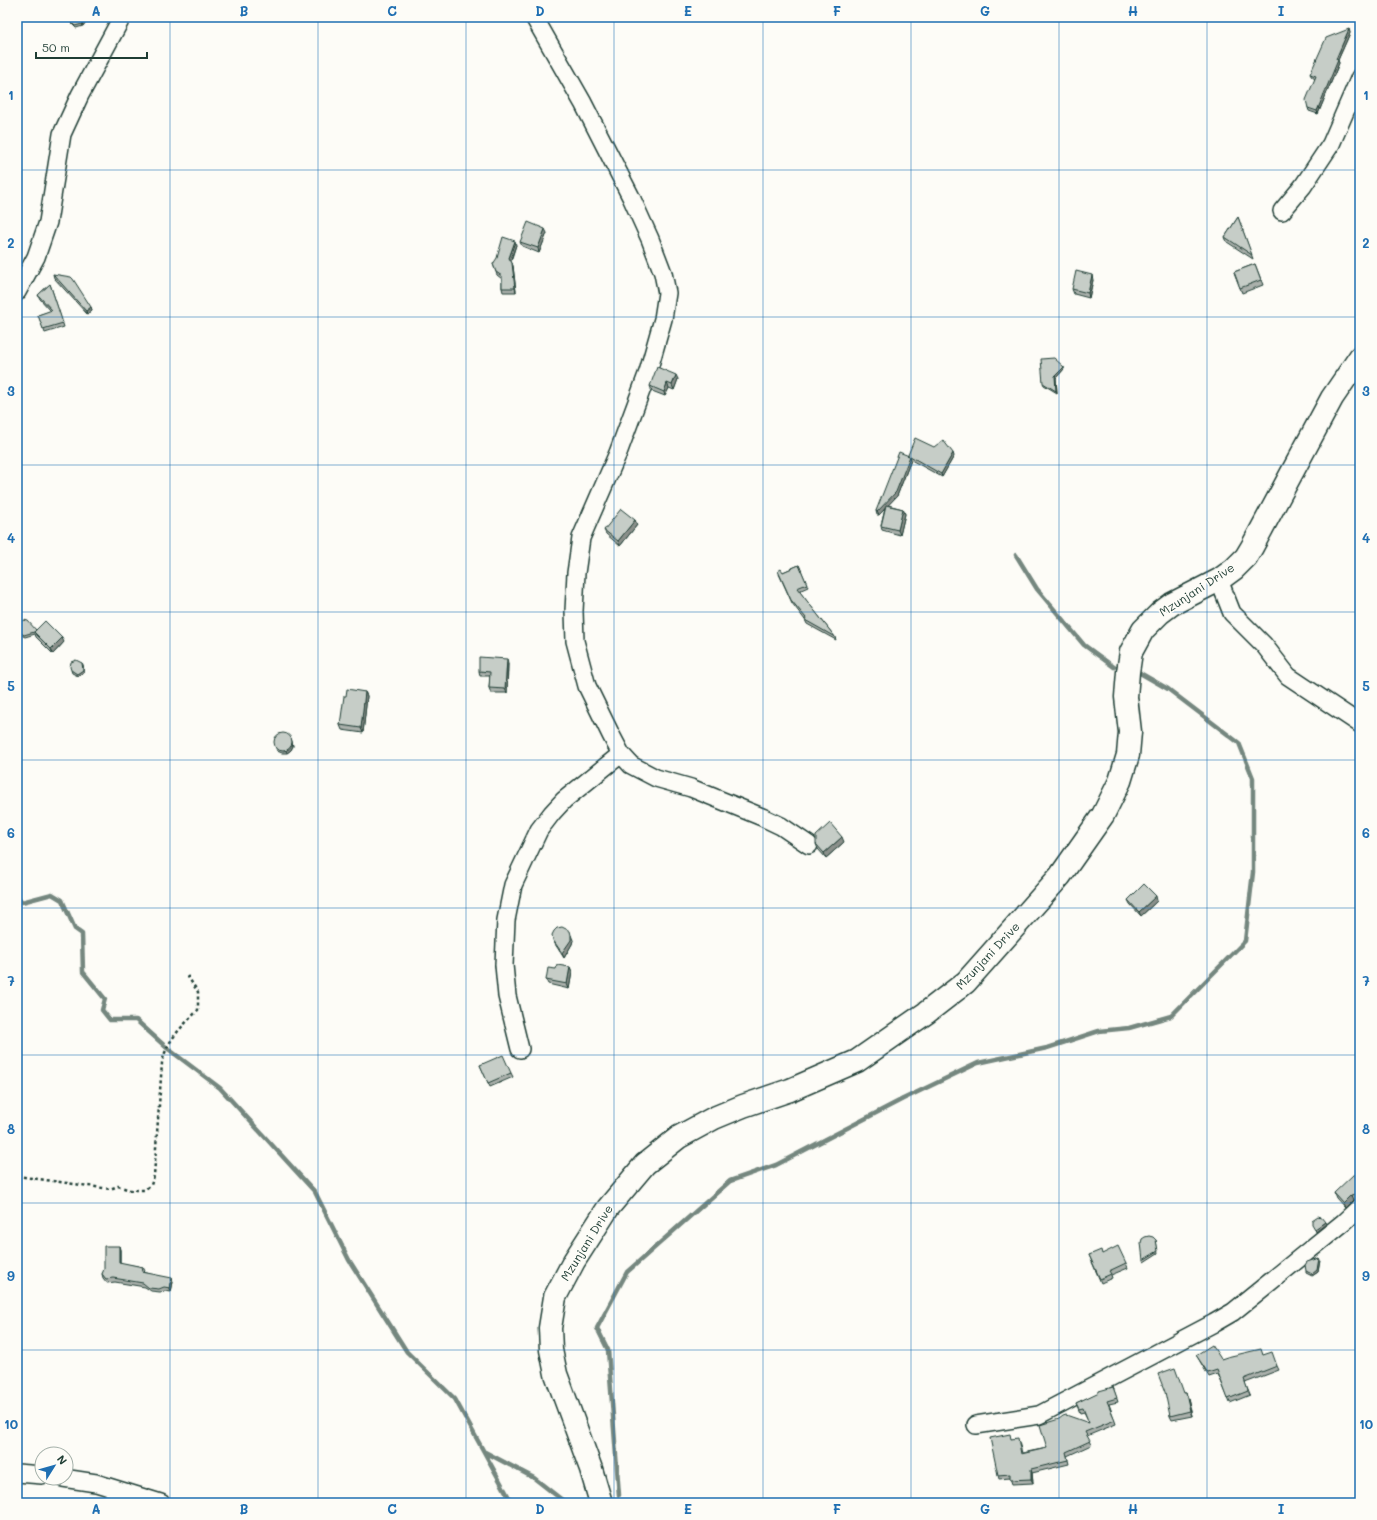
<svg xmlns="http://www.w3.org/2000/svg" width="1377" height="1520" font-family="Mali,sans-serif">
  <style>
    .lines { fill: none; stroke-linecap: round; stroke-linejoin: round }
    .stream { stroke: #75877f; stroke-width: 4.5 }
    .minor-casing { stroke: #1f3d34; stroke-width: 20 }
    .secondary-casing { stroke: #1f3d34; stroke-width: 25 }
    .path { stroke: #1f3d34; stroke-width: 2.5; stroke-dasharray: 3 3; stroke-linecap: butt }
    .minor { stroke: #fdfcf7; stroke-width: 17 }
    .secondary { stroke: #fdfcf7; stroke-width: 22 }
    .wall { fill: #aab0ab; stroke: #1f3d34 }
    .shaded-wall { fill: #8b908b; stroke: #1f3d34 }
    .building { fill: #c6cdc7; stroke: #1f3d34 }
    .grid { fill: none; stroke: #1f6fb2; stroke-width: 1; stroke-opacity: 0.55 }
    .labels { text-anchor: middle; stroke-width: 3; stroke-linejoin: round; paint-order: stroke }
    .street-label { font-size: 12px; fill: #1f3d34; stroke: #fdfcf7 }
    .neatline { fill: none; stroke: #1f6fb2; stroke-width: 1.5 }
    .grid-label { font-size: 13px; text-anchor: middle; font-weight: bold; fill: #1f6fb2 }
  </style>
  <rect width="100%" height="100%" fill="#fdfcf7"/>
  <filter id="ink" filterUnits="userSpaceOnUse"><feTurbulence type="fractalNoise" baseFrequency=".025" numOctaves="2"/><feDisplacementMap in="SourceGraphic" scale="8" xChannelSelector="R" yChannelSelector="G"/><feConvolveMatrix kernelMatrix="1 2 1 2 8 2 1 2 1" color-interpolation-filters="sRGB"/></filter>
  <g filter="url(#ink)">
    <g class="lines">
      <path class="stream" d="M1016 555 1037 589 1084 645 1114 667
        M17 896 22 902 52 894 62 900 75 929 82 934 83 972 105 999 102 1010 110 1020H136L167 1048 220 1088 315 1192 349 1260 407 1352 455 1399 512 1503
        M485 1452 534 1478 566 1503
        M619 1495 608 1350 597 1328 627 1272 730 1181 776 1165 903 1099 978 1063 1047 1048 1099 1031 1129 1028 1171 1016 1245 941 1253 872V778L1239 743 1168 689 1140 673"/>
      <defs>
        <path id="minor" d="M534 17 583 103 631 197 650 239 663 273 667 293 663 319 648 372 618 453 581 538 576 573 574 611 575 641 587 686 611 735 621 754 631 765 656 778 691 788 762 817 781 826 809 845
          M1282 211 1303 186 1331 144 1360 77
          M17 292 36 257 48 222 62 134 80 95 122 17
          M1219 580 1232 613 1264 645 1288 676 1360 724
          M520 1049 507 996 504 965 506 920 513 885 539 830 552 813 564 800 621 754
          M976 1425 1039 1415 1214 1323 1233 1312 1344 1222 1360 1207
          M17 1473 42 1475
          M63 1478 96 1483 161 1503"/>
        <path id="secondary" d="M601 1503 591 1469 556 1374 551 1350 550 1328 555 1297 574 1261 608 1208 645 1164 679 1137 714 1118 743 1106 790 1090 857 1061 926 1013 966 982 1060 876 1103 815 1120 781 1128 755 1130 732 1126 697 1128 672 1131 652 1143 630 1160 613 1172 604 1219 580 1234 569 1246 557 1252 547 1332 398 1360 357"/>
      </defs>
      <use href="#minor" class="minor-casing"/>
      <use href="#secondary" class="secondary-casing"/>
      <path class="path" d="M17 1176 110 1189 118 1186 130 1190H144L151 1185 154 1176 162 1063C167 1039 182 1027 198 1010V992L186 974"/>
      <use href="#minor" class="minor"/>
      <use href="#secondary" class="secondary"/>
    </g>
    <path class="wall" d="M864 17H874L872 21Z
      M85 19V23L83 26 76 28 71 23 70 21Z
      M1349 29 1350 33 1338 60 1339 63 1318 114 1309 111 1308 108 1315 79 1312 77 1310 74Z
      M1238 217 1253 259 1227 242 1225 237Z
      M547 233 539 253 522 246 520 242Z
      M516 245 511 261 513 266 516 292H503L502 288V279L497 275 493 264Z
      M1255 264 1263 285 1242 293 1234 272Z
      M53 274 91 307 92 310 87 314 54 278Z
      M1093 280 1089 298 1074 294 1072 289Z
      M50 284 64 327 45 333 38 315 51 311 40 299 38 295Z
      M1064 367V369L1056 378 1057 393 1044 385 1043 383Z
      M678 379 674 390 669 388 665 396 652 391 650 386Z
      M908 455 954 456 942 477 911 460 897 496 888 505 903 509 905 514 900 535 882 530 881 526 885 509 879 515H877L876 511Z
      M635 520 637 525 620 546 606 534 604 530Z
      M799 565 808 587 799 591 835 637 836 640 807 624 805 620 792 603 779 574 783 572Z
      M36 630 64 642 53 654 36 637 35 634 25 637 19 634 18 631Z
      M82 663 83 665 84 672 78 676 72 673 71 670Z
      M508 663 507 693H491L489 688 490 676H480L479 671Z
      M365 692 367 696 363 733 342 730 340 725 346 696Z
      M291 738 293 746 291 750 287 753H282L277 751 275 746Z
      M844 842 826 858 818 849 816 844Z
      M1128 900 1157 901 1141 916 1130 904Z
      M553 940H573L572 944 564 958 555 944Z
      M570 967 572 972 569 989 548 984 546 980 556 969Z
      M480 1065 511 1073 513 1077 490 1087Z
      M1360 1181V1197L1353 1200 1345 1208 1336 1198 1334 1193Z
      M1156 1240 1158 1253 1144 1262 1143 1260Z
      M119 1246 120 1250V1263L143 1267 145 1271 144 1272 173 1282 171 1292 165 1291 160 1292 151 1291 145 1287 115 1282 107 1283 103 1278 102 1274Z
      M1102 1254 1126 1263 1128 1268 1111 1275 1112 1278 1101 1283 1089 1255Z
      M1320 1260 1318 1272 1312 1276 1306 1273V1271Z
      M1196 1355 1221 1359 1263 1355 1277 1366 1279 1370 1245 1383 1250 1395 1230 1403 1218 1374 1209 1377 1198 1358Z
      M1113 1387 1118 1402 1109 1404 1116 1424 1087 1436 1091 1445 1067 1456 1069 1464 1032 1473 1033 1483 1012 1484 1010 1478 999 1479 998 1475 1011 1439 1019 1442 1022 1453 1047 1448 1089 1422 1084 1412 1080 1413 1076 1403Z
      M1184 1393H1186L1188 1398 1192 1416 1172 1420 1170 1416Z"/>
    <path class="shaded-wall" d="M84 17 85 23 83 26 82 24Z
      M1349 29 1350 33 1338 60 1339 63 1318 114 1317 111 1336 59Z
      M545 229 547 233 539 253 538 248Z
      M515 241 516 245 510 262 509 258Z
      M512 263 513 266 516 292 515 288Z
      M1092 275 1093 280 1089 298 1088 293Z
      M91 307 92 310 87 314 86 311Z
      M1064 367V369L1056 378 1057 393 1056 391 1055 376Z
      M676 375 678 379 674 390 672 385Z
      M667 383 669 388 665 396 664 392Z
      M953 453 954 456 942 477 941 474Z
      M910 456 911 460 897 496 879 515 877 512Z
      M903 509 905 514 900 535 898 530Z
      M635 520 637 525 620 546 618 541Z
      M62 638 64 642 53 654 51 649Z
      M507 659 508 663 507 693 505 689Z
      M82 663 83 665 84 672 78 676 77 674Z
      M365 692 367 696 363 733 361 728Z
      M291 738 293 746 291 750 287 753 286 751Z
      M842 837 844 842 826 858 824 853Z
      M1156 896 1157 901 1141 916 1139 912Z
      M571 935 573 940 572 944 564 958 562 953Z
      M570 967 572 972 569 989 567 984Z
      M1351 1195 1353 1200 1345 1208 1343 1203Z
      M1325 1222 1326 1224 1316 1232 1315 1229Z
      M119 1246 120 1250V1266L119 1262Z
      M1319 1258 1320 1260 1318 1272 1312 1276V1274Z
      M172 1278 173 1282 171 1292 170 1288Z
      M1186 1393 1188 1398 1192 1416 1190 1411Z
      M1031 1469 1032 1473 1033 1483 1031 1479Z"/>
    <path class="building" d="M70 17H84L85 21 82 24 75 26 70 21Z
      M1349 29 1336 59 1338 60 1317 111 1308 108 1306 100 1316 76 1310 74 1326 38Z
      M1238 217 1252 255 1225 237Z
      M528 222 545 229 538 248 520 242Z
      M503 237 515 241 509 258 512 263 515 288H502V276L496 272 493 264 497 258Z
      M1255 264 1261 280 1240 288 1234 272Z
      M1076 271 1092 275 1088 293 1072 289Z
      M53 274 71 277 73 279 91 307 86 311Z
      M50 284 63 323 43 329 38 315 52 310 38 295Z
      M1054 358 1064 367 1055 376 1056 391 1043 383 1041 359Z
      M657 367 676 375 672 385 667 383 664 392 650 386Z
      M915 438 934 447 943 440 953 453 941 474 910 456 896 492 877 512 876 511 899 452 909 456 908 455Z
      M886 505 903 509 898 530 881 526Z
      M621 509 635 520 618 541 604 530Z
      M799 565 807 584 797 588 835 637 805 620 806 618 791 600 778 571 781 569 783 572Z
      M24 620 28 621 36 630 34 632 24 635 18 631V624Z
      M45 621 62 638 51 649 34 632Z
      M479 657 507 659 505 689 489 688 490 672 479 671Z
      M76 660 82 663 83 670 77 674 71 670 70 667 71 662Z
      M347 689 365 692 361 728 340 725 344 696H346Z
      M274 742a9 9 0 1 1 18 0a9 9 0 1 1-18 0Z
      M830 823 842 837 824 853 816 844V836Z
      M1144 884 1156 896 1139 912 1128 900Z
      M562 927 570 931 571 935V940L562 953 553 940 552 935 554 931 557 928Z
      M557 965 570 967 567 984 546 980 548 968 556 969Z
      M503 1055 511 1073 488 1083 480 1065Z
      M1354 1174 1360 1181V1191L1359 1193 1351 1195 1343 1203 1334 1193Z
      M1318 1216 1321 1217 1325 1222 1315 1229 1312 1224V1220Z
      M1149 1236 1153 1237 1156 1240 1158 1251 1143 1260 1141 1243 1142 1239 1145 1237Z
      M104 1246H119V1262L143 1267 142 1272 172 1278 170 1288 164 1287 159 1289 149 1288 143 1283 113 1278 106 1279 102 1274 104 1269Z
      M1118 1246 1126 1263 1109 1271 1111 1274 1100 1279 1089 1255 1101 1250 1102 1254Z
      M1319 1258 1317 1270 1312 1274 1306 1271 1305 1265 1307 1262Z
      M1212 1345 1221 1359 1227 1357 1261 1349 1263 1355 1272 1352 1277 1366 1244 1379 1248 1391 1228 1399 1217 1370 1208 1373 1196 1355Z
      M1175 1368 1184 1393H1186L1190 1411 1170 1416 1165 1392 1158 1374Z
      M1113 1387 1117 1398 1107 1401 1115 1420 1085 1432 1090 1441 1066 1452 1068 1460 1031 1469V1479L1010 1480V1474L998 1475 990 1438 1010 1434 1011 1439 1018 1438 1021 1454 1047 1448 1040 1425 1059 1419 1063 1416 1066 1415 1089 1423 1083 1408 1079 1409 1076 1403 1099 1392V1391Z
      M134 1501 140 1503H133Z"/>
  </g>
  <path class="grid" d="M170 17V1503M318 17V1503M466 17V1503M614 17V1503M763 17V1503M911 17V1503M1059 17V1503M1207 17V1503M17 170H1360M17 317H1360M17 465H1360M17 612H1360M17 760H1360M17 908H1360M17 1055H1360M17 1203H1360M17 1350H1360"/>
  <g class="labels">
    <g class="street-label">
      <text transform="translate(1197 590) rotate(-33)" y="4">Mzunjani Drive</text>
      <text transform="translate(988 956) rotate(-47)" y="4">Mzunjani Drive</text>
      <text transform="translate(587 1243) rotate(-58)" y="4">Mzunjani Drive</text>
    </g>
  </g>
  <rect width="1377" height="1520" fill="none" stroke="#fdfcf7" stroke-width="44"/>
  <g transform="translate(54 1466) rotate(53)"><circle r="19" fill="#fdfcf7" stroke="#a4b0a9"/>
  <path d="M0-3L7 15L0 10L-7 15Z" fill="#1f6fb2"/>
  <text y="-6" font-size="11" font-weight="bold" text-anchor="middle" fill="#1f3d34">N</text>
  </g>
  <path d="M36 52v6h111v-6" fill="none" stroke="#1f3d34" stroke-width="2"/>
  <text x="42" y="52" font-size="12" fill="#1f3d34" stroke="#fdfcf7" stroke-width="3" paint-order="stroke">50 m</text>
  <rect x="22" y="22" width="1333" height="1476" class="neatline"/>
  <g class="grid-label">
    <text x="96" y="16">A</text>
    <text x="244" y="16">B</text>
    <text x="392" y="16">C</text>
    <text x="540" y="16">D</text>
    <text x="688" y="16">E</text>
    <text x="837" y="16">F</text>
    <text x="985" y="16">G</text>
    <text x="1133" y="16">H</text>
    <text x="1281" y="16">I</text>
    <text x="11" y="100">1</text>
    <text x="1366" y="100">1</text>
    <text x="11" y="248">2</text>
    <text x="1366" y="248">2</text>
    <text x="11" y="396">3</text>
    <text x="1366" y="396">3</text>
    <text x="11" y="543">4</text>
    <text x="1366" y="543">4</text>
    <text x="11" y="691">5</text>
    <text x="1366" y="691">5</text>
    <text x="11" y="838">6</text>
    <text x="1366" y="838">6</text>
    <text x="11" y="986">7</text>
    <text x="1366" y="986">7</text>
    <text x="11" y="1134">8</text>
    <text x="1366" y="1134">8</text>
    <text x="11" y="1281">9</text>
    <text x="1366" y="1281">9</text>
    <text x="11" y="1429">10</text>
    <text x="1366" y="1429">10</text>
    <text x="96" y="1514">A</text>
    <text x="244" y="1514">B</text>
    <text x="392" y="1514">C</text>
    <text x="540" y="1514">D</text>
    <text x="688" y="1514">E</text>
    <text x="837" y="1514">F</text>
    <text x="985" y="1514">G</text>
    <text x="1133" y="1514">H</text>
    <text x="1281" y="1514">I</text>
  </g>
</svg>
